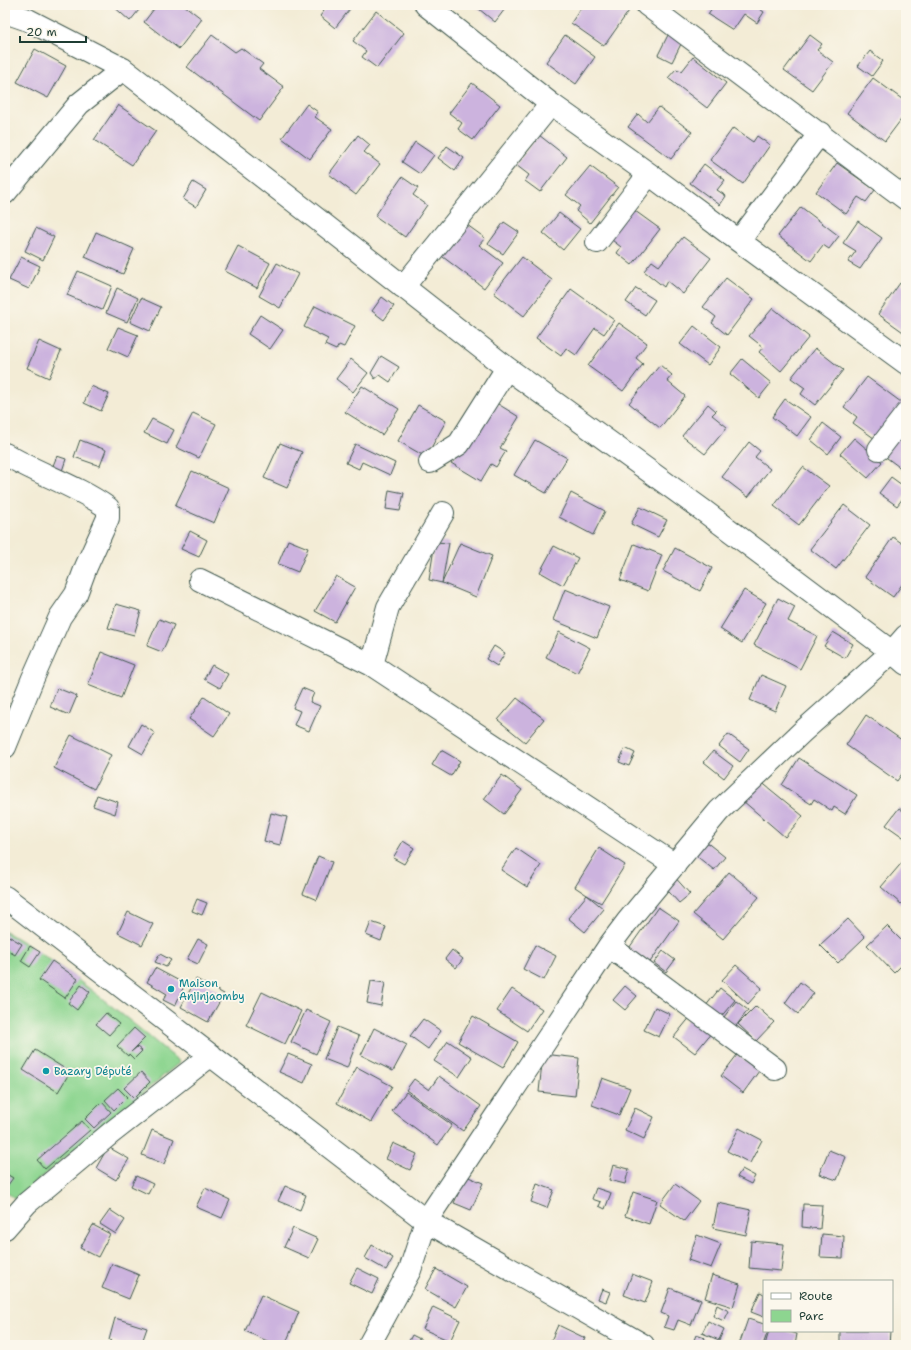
<svg xmlns="http://www.w3.org/2000/svg" width="911" height="1350" font-family="'Shantell Sans',sans-serif">
  <style>
    .green { fill: #8dd590; stroke: #568962 }
    .building { fill: #ccb3de }
    .lines { fill: none; stroke-linecap: round; stroke-linejoin: round }
    .minor-casing { stroke: #3f574c; stroke-width: 24 }
    .minor { stroke: #fff; stroke-width: 22 }
    .culture-dot { fill: #0f9aa8; stroke: #fbf7ec; stroke-width: 1.5 }
    .labels { text-anchor: middle; stroke-width: 3.5; stroke-linejoin: round; paint-order: stroke }
    .culture-label { font-size: 11px; fill: #0d838f; stroke: #fbf7ec; text-anchor: start }
  </style>
  <rect width="100%" height="100%" fill="#fbf7ec"/>
  <filter id="ink" filterUnits="userSpaceOnUse"><feTurbulence type="fractalNoise" baseFrequency=".025" numOctaves="2"/><feDisplacementMap in="SourceGraphic" scale="8" xChannelSelector="R" yChannelSelector="G"/><feConvolveMatrix kernelMatrix="1 2 1 2 8 2 1 2 1" color-interpolation-filters="sRGB"/></filter>
  <filter id="wash" filterUnits="userSpaceOnUse"><feTurbulence type="fractalNoise" baseFrequency=".012" numOctaves="4" result="noise"/><feDisplacementMap in="SourceGraphic" scale="16" xChannelSelector="R" yChannelSelector="G"/><feGaussianBlur stdDeviation="0.9" result="paint"/><feColorMatrix in="noise" values="0 0 0 0 0 0 0 0 0 0 0 0 0 0 0 0 0 1.4 0 .05"/><feComposite in="paint" operator="in"/></filter>
  <g filter="url(#wash)">
    <rect width="100%" height="100%" fill="#f3ecd6"/>
    <path class="green" d="M5 931C68 968 123 1015 180 1062L15 1199 5 1191Z"/>
    <g id="blocks">
      <path class="building" d="M112 5H143L130 21Z
        M157 5H184L202 19 179 49 144 22Z
        M317 5H353L335 28 320 16 324 11Z
        M474 5H508L495 22Z
        M583 5H626L631 8 604 46 571 23Z
        M714 5H754L764 12 757 23 744 14 733 30 708 14Z
        M376 11 404 33 377 68 362 57 366 51 353 41Z
        M670 31 684 38 672 62 658 55Z
        M212 35 235 52 241 48 263 64 259 69 284 87 259 121 187 67Z
        M565 35 595 57 576 84 546 62Z
        M810 35 822 44 817 50 833 62 812 90 784 70Z
        M35 49 66 66 48 98 17 82Z
        M870 51 883 61 872 76 858 66Z
        M693 57 726 83 707 108 668 78 676 69 682 71Z
        M5 67 10 69 5 82Z
        M873 78 906 102V113L885 141 847 113Z
        M472 83 500 105 473 140 458 129 462 123 449 113Z
        M307 104 318 112 315 117 332 129 310 159 282 138Z
        M118 105 156 131 132 165 94 140Z
        M659 107 692 132 671 159 628 127 638 114 647 122Z
        M733 128 753 142 757 136 770 145 743 184 710 160Z
        M358 135 370 145 364 152 380 164 356 195 329 174Z
        M539 135 567 157 540 192 525 181 529 175 516 165Z
        M415 142 434 155 420 174 402 162Z
        M447 146 464 158 455 171 438 158Z
        M837 163 875 190 866 202 858 197 846 214 816 192Z
        M704 164 725 180 717 190 726 196 720 205 690 183Z
        M590 166 618 187 590 223 576 211 580 206 566 195Z
        M402 177 418 188 413 195 427 205 405 237 375 216Z
        M193 182 206 190 196 207 183 199Z
        M801 207 839 236 829 249 823 245 811 261 778 236Z
        M631 208 660 229 632 265 617 253 621 247 608 237Z
        M559 213 580 229 563 250 543 233Z
        M858 221 882 238 860 269 848 262 856 251 843 243Z
        M463 222 485 238 479 245 503 263 484 288 439 254Z
        M504 222 519 232 503 254 488 244Z
        M36 228 54 237 43 260 25 251Z
        M96 232 134 249 123 274 85 257Z
        M683 237 711 258 683 294 667 281 664 287 644 271 652 261 659 266Z
        M238 246 270 263 257 288 225 271Z
        M21 257 40 266 29 289 9 280Z
        M522 257 552 280 524 316 494 293Z
        M277 263 298 274 280 308 259 296Z
        M78 271 112 286 102 310 67 295Z
        M726 278 754 299 727 335 712 323 716 317 703 307Z
        M900 283 906 287V334L878 314Z
        M117 288 138 298 127 322 106 313Z
        M636 288 655 300 645 315 626 302Z
        M571 289 614 320 604 334 595 328 576 355 566 348 561 356 536 338Z
        M382 297 394 306 384 320 372 311Z
        M141 298 161 307 150 331 130 322Z
        M315 306 355 326 344 347 339 345 336 350 325 345 328 339 304 327Z
        M773 308 809 337 781 371 759 352 763 347 749 336Z
        M260 315 283 330 270 349 248 334Z
        M619 323 647 343 636 358 643 364 623 391 588 366Z
        M694 326 721 347 708 365 680 344Z
        M118 327 138 335 128 357 108 348Z
        M39 341 61 351 49 378 27 368Z
        M815 348 843 370 815 405 801 394 805 388 791 378Z
        M381 356 399 367 390 382 380 375 375 379 371 373Z
        M351 359 368 373 353 392 336 379Z
        M742 359 771 383 759 398 730 374Z
        M660 365 672 375 667 381 685 396 660 428 629 403Z
        M867 377 905 405 878 441 853 423 857 417 844 407Z
        M91 386 109 394 101 411 84 403Z
        M362 386 399 409 382 435 345 412Z
        M490 399 519 417 500 448 506 451 496 467 491 464 481 481 451 463Z
        M785 399 811 417 797 436 772 417Z
        M708 404 716 411 712 415 727 427 705 454 682 436Z
        M418 405 446 421 426 457 398 441Z
        M193 413 216 424 199 458 176 447Z
        M152 419 174 430 167 444 144 433Z
        M823 423 841 437 828 454 811 440Z
        M906 423V472L883 455Z
        M854 438 882 462 868 478 840 454Z
        M80 440 106 450 100 466 74 457Z
        M535 440 567 458 546 493 514 475Z
        M749 442 760 451 755 457 770 469 748 497 722 477Z
        M280 443 302 452 287 488 264 478Z
        M355 444 395 463 390 475 362 462 359 469 346 463Z
        M57 456 66 459 62 471 52 468Z
        M803 467 829 486 799 525 774 506Z
        M192 471 229 488 214 523 175 506Z
        M891 477 906 488V494L897 506 879 493Z
        M389 490 404 493 400 511 386 509Z
        M571 493 605 511 593 535 559 517Z
        M844 505 870 525 836 569 810 549Z
        M640 507 667 520 658 537 631 524Z
        M190 531 207 540 199 557 181 549Z
        M893 537 906 546V579L893 597 865 577Z
        M288 540 308 548 298 572 278 564Z
        M435 542 449 543 442 583 429 580Z
        M460 543 492 556 476 597 442 583Z
        M634 544 662 555 648 591 620 580Z
        M554 546 578 558 563 585 540 572Z
        M675 548 712 568 700 591 663 571Z
        M336 576 355 587 335 622 315 611Z
        M565 589 609 607 597 638 553 620Z
        M744 590 766 603 742 643 720 629Z
        M778 598 795 607 788 621 817 636 800 669 754 645Z
        M116 604 141 611 134 635 108 628Z
        M159 619 174 625 162 652 147 646Z
        M559 632 590 648 577 673 546 657Z
        M833 632 853 644 845 658 824 646Z
        M494 646 505 653 497 666 486 659Z
        M101 652 134 665 121 698 88 685Z
        M212 665 228 674 220 688 204 679Z
        M761 675 786 686 775 711 750 700Z
        M57 688 77 696 69 715 50 707Z
        M302 688 314 693 310 702 320 706 309 731 294 725 300 711 293 708Z
        M204 697 229 714 214 736 189 719Z
        M517 698 544 719 525 742 498 720Z
        M866 715 906 743V768L897 781 846 745Z
        M141 724 155 733 143 754 129 746Z
        M728 734 749 749 740 762 719 746Z
        M71 735 111 755 94 789 54 768Z
        M625 748 635 753 629 766 619 762Z
        M441 750 460 761 451 776 432 765Z
        M713 751 733 766 724 778 704 762Z
        M799 758 857 795 845 814 834 807 832 811 814 799 811 804 782 785Z
        M502 775 522 790 504 814 484 799Z
        M760 781 803 816 785 837 743 801Z
        M97 795 118 802 115 814 93 806Z
        M899 808 906 813V839L886 825Z
        M271 813 287 817 280 845 264 841Z
        M700 837 725 857 714 870 689 850Z
        M403 841 414 848 404 864 393 858Z
        M516 848 541 865 527 887 501 870Z
        M599 848 625 865 601 903 587 895 604 909 585 932 568 918 587 895 575 887Z
        M318 856 332 862 317 900 303 894Z
        M905 859 906 860V899L901 904 881 887Z
        M729 872 759 897 723 939 693 914Z
        M672 874 690 894 679 903 661 883Z
        M197 899 207 903 202 915 192 911Z
        M658 907 679 921 648 965 627 951Z
        M128 912 153 924 142 945 118 933Z
        M848 919 865 937 838 963 820 945Z
        M371 922 386 927 381 941 366 935Z
        M887 926 906 945V961L894 973 867 945Z
        M5 934 22 944 15 955 5 949Z
        M198 939 208 944 198 964 187 959Z
        M535 945 556 956 544 980 523 969Z
        M30 946 40 952 30 967 21 961Z
        M452 950 463 959 456 968 445 959Z
        M663 951 675 960 666 972 654 963Z
        M160 954 171 960 166 967 155 962Z
        M52 961 78 979 65 998 39 980Z
        M736 965 762 988 748 1004 722 980Z
        M155 968 185 984 175 1006 163 1000 167 994 147 982Z
        M196 979 224 994 208 1022 181 1007Z
        M371 981 385 983 381 1006 367 1003Z
        M800 982 814 993 798 1014 785 1003Z
        M81 985 90 992 77 1010 68 1003Z
        M625 986 637 996 625 1010 613 1000Z
        M720 988 735 1000 719 1019 705 1007Z
        M512 989 542 1009 527 1031 497 1011Z
        M262 992 301 1011 285 1044 246 1025Z
        M736 1001 748 1010 733 1030 721 1021Z
        M756 1006 774 1022 756 1041 738 1024Z
        M655 1007 670 1014 659 1037 644 1030Z
        M306 1010 331 1022 316 1054 291 1042Z
        M106 1013 119 1024 109 1035 96 1024Z
        M473 1016 518 1042 503 1068 458 1042Z
        M691 1016 712 1032 695 1053 674 1037Z
        M423 1019 441 1031 428 1049 410 1036Z
        M337 1027 359 1036 347 1068 324 1059Z
        M134 1028 145 1038 131 1052 137 1047 142 1051 134 1059 129 1054 128 1056 117 1046Z
        M374 1028 407 1045 393 1071 361 1055Z
        M448 1041 472 1057 459 1077 434 1061Z
        M35 1050 70 1072 58 1092 23 1070Z
        M288 1054 312 1064 304 1083 279 1072Z
        M543 1054 579 1058 575 1096 539 1092Z
        M737 1055 759 1071 743 1093 721 1076Z
        M357 1067 392 1086 371 1122 337 1103Z
        M141 1072 150 1082 134 1098 124 1088Z
        M439 1076 481 1106 463 1131 406 1090 414 1079 429 1090Z
        M602 1078 630 1088 619 1115 592 1105Z
        M118 1088 127 1097 114 1110 105 1100Z
        M406 1092 452 1125 438 1145 392 1111Z
        M102 1102 111 1112 94 1128 85 1119Z
        M635 1108 654 1117 644 1139 625 1130Z
        M82 1121 90 1130 45 1169 37 1160Z
        M739 1128 762 1140 750 1163 727 1151Z
        M152 1130 174 1139 164 1164 142 1155Z
        M393 1143 417 1154 410 1170 386 1159Z
        M108 1147 129 1159 116 1180 96 1168Z
        M829 1150 846 1157 837 1180 819 1174Z
        M613 1165 629 1169 625 1184 609 1180Z
        M742 1169 755 1176 751 1184 737 1177Z
        M5 1173 13 1178 5 1189Z
        M136 1176 153 1184 148 1194 131 1186Z
        M466 1176 483 1183 471 1210 454 1203Z
        M537 1184 554 1190 547 1208 531 1202Z
        M675 1184 699 1201 684 1221 660 1204Z
        M285 1186 306 1195 300 1210 278 1201Z
        M205 1188 230 1200 222 1218 196 1207Z
        M596 1188 611 1193 605 1209 599 1206 601 1202 592 1199Z
        M633 1192 657 1200 649 1224 625 1216Z
        M718 1203 751 1210 746 1235 713 1228Z
        M803 1204 822 1205 820 1229 802 1227Z
        M110 1210 125 1220 116 1234 100 1224Z
        M93 1225 110 1234 98 1257 80 1248Z
        M293 1228 318 1239 309 1258 284 1247Z
        M822 1234 844 1236 843 1258 820 1257Z
        M697 1235 721 1244 711 1268 688 1260Z
        M751 1241 784 1244 781 1271 749 1268Z
        M372 1245 393 1258 386 1270 365 1258Z
        M112 1264 139 1275 129 1299 102 1288Z
        M357 1268 379 1279 372 1294 349 1283Z
        M436 1269 467 1287 456 1307 425 1289Z
        M632 1274 653 1282 645 1303 624 1295Z
        M712 1275 740 1284 733 1307 705 1298Z
        M670 1288 701 1300 691 1325 678 1320 674 1330 664 1327 668 1316 661 1313Z
        M602 1289 610 1292 606 1302 598 1299Z
        M760 1292 764 1294V1317L751 1312Z
        M261 1295 299 1312 285 1345H276L245 1331Z
        M717 1305 729 1311 724 1321 713 1316Z
        M433 1307 460 1320 450 1341 423 1329Z
        M115 1318 147 1328 141 1345H124L109 1340Z
        M748 1319 764 1324V1331H768L763 1345H739Z
        M708 1321 724 1329 719 1340 702 1333Z
        M558 1325 585 1338 582 1345H549Z
        M769 1331H787L797 1334 795 1345H765Z
        M840 1331H890L889 1345H840Z
        M412 1335 422 1340 420 1345H407Z
        M696 1335 705 1338 702 1345H692Z
        M803 1342 818 1344V1345H803Z"/>
    </g>
  </g>
  <g filter="url(#ink)">
    <use href="#blocks" fill-opacity="0" stroke="#3f574c" stroke-width="1"/>
    <g class="lines">
      <defs>
        <path id="minor" d="M426 5 551 104 649 174 739 241 906 363
          M647 5 906 199
          M5 12 28 20 123 69 308 212 507 368 704 511 892 652 906 664
          M5 193 79 104 123 69
          M739 241 820 133
          M597 242 649 174
          M403 287 551 104
          M879 449 906 414
          M5 454C38 474 76 485 108 508V518L86 567 76 594 60 617 33 678 5 747
          M430 462 459 444 507 368
          M200 580 372 665 675 865
          M372 665 388 607 443 513
          M5 897 426 1221 609 946 627 922 719 811 802 732 892 652 906 636
          M609 946 775 1069
          M5 1228 27 1203 111 1133 211 1055
          M369 1345 410 1270 426 1221 643 1345"/>
      </defs>
      <use href="#minor" class="minor-casing"/>
      <use href="#minor" class="minor"/>
    </g>
  </g>
  <g class="culture-dot">
    <circle cx="171" cy="989" r="4"/>
    <circle cx="46" cy="1071" r="4"/>
  </g>
  <g class="labels">
    <g class="culture-label">
      <text x="179" y="987">Maison<tspan x="179" dy="13">Anjinjaomby</tspan></text>
      <text x="54" y="1075">Bazary Député</text>
    </g>
  </g>
  <rect width="911" height="1350" fill="none" stroke="#fbf7ec" stroke-width="20"/>
  <rect x="763" y="1280" width="130" height="52" fill="#fbf7ec" stroke="#a3ada2"/>
  <rect x="771" y="1293" width="20" height="6" fill="#ffffff" stroke="#a3ada2"/>
  <text x="799" y="1300" font-size="12" fill="#1f3d34">Route</text>
  <rect x="771" y="1310" width="20" height="12" fill="#8dd590" stroke="#a3ada2"/>
  <text x="799" y="1320" font-size="12" fill="#1f3d34">Parc</text>
  <path d="M20 36v6h66v-6" fill="none" stroke="#1f3d34" stroke-width="2"/>
  <text x="26" y="36" font-size="12" fill="#1f3d34" stroke="#fbf7ec" stroke-width="3" paint-order="stroke">20 m</text>
</svg>
